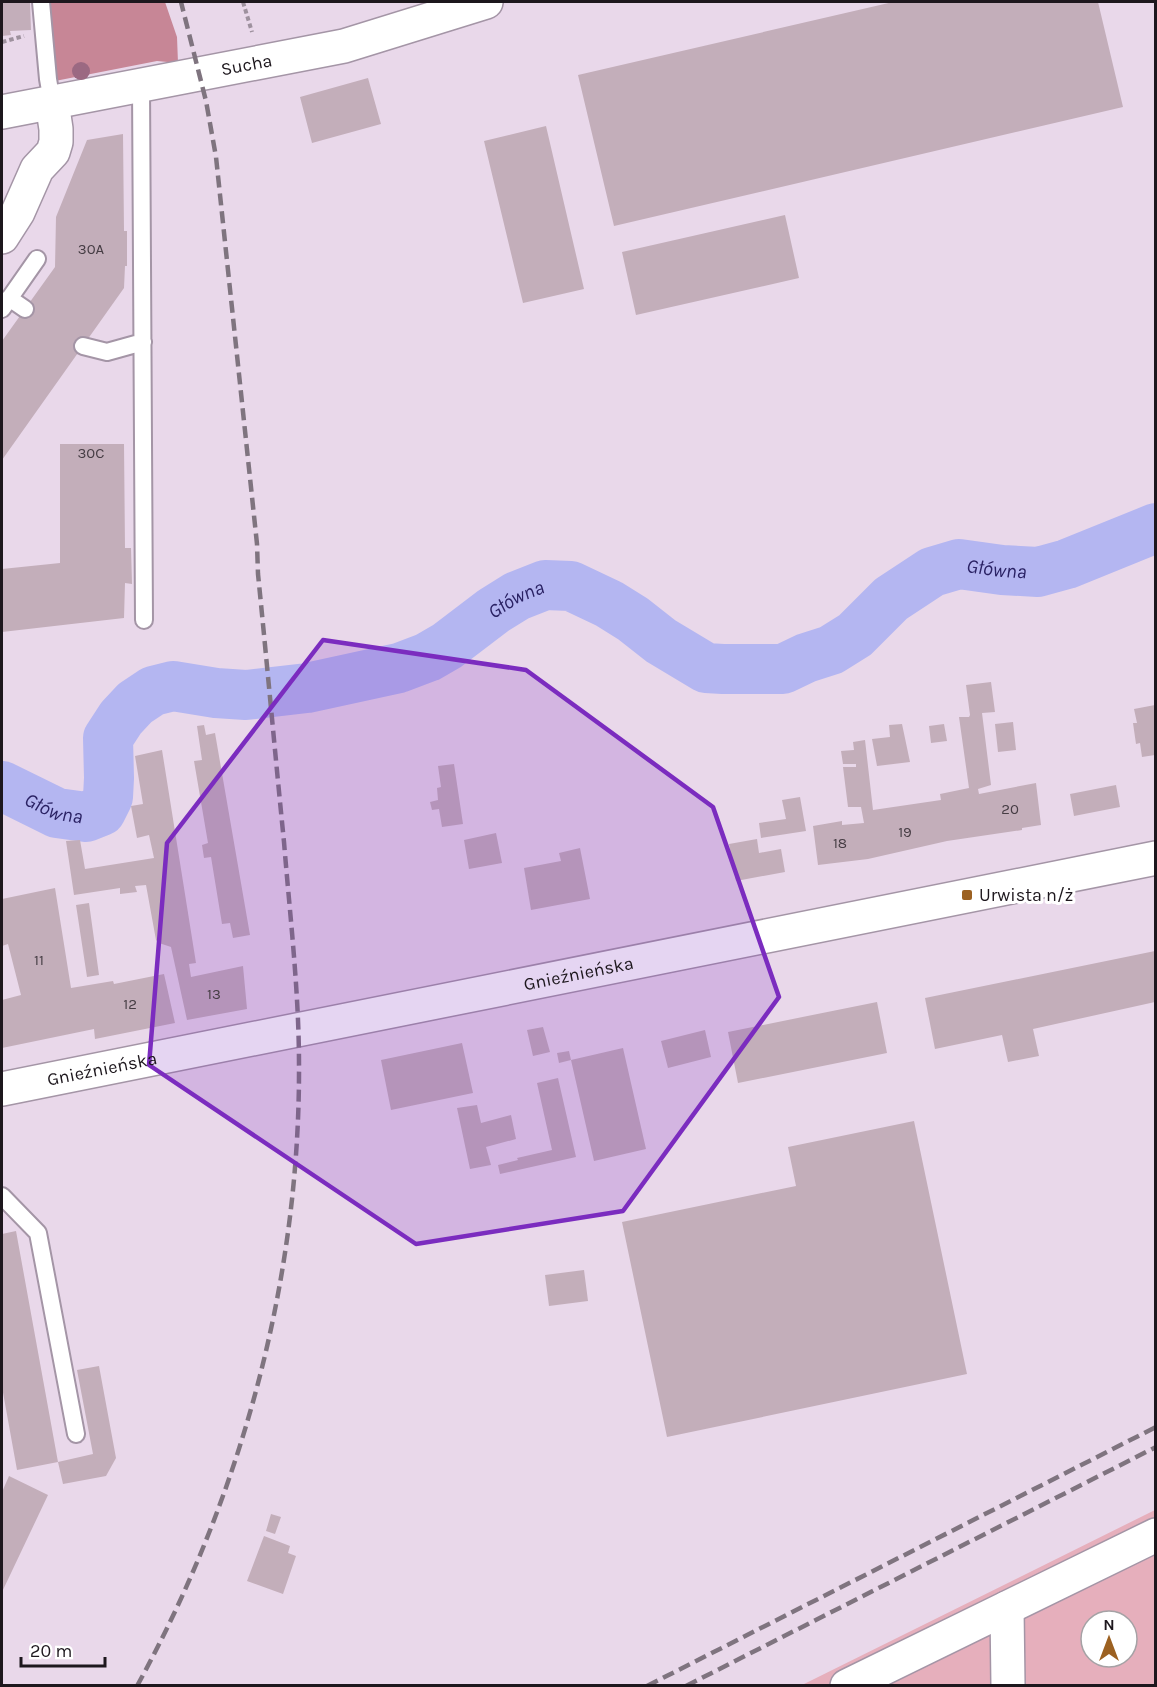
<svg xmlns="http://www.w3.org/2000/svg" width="1157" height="1687" font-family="Karla,sans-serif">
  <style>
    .green { fill: #e6afbc; fill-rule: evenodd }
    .forest { fill: #c78696 }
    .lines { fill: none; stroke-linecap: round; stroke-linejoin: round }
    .river { stroke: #b4b6f1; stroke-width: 50 }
    .building { fill: #c3aeba }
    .lane-casing { stroke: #a495a6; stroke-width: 20 }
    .street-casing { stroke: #a495a6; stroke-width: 36 }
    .secondary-casing { stroke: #a495a6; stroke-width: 36 }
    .path { stroke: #9e919e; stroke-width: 4; stroke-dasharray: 4.5 3; stroke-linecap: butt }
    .lane { stroke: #fff; stroke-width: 16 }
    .street { stroke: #fff; stroke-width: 33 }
    .secondary { stroke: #fff; stroke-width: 33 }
    .rail { stroke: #7f747f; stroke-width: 4.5; stroke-dasharray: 12 6; stroke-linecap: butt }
    .tree { fill: #9b6982 }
    .marked { fill: #7b2cbf; fill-opacity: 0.2; stroke: #7b2cbf; stroke-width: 4.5; stroke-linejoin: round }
    .poi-dot { fill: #9c6121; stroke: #fff; stroke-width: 2 }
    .labels { text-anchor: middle; stroke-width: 6; stroke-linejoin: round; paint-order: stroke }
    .number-label { font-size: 15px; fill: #463d44 }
    .street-label { font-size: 18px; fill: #1d171d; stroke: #fff }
    .poi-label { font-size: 18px; fill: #1d171d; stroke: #fff; text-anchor: start }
    .water-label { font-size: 20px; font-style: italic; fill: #2a2264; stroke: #fff }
  </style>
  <rect width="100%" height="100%" fill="#e9d8ea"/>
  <path class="green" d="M1155 1510V1685H802ZM1091 1621H1127V1657H1091Z"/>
  <path class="forest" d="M50 2H165L177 37 178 63 157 61 55 81Z"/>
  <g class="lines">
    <path class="river" id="s1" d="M2 786 57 813 86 817 101 811 108 797 109 778 108 738 121 718 135 703 153 691 173 686 216 693 246 695 307 688 399 668 428 657 447 646 493 611 517 596 545 585 571 586 609 604 633 619 661 641 706 668 723 669H783L806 658 831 650 855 635 891 599 932 572 959 564 1002 570 1038 572 1067 564 1156 528"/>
  </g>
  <path class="building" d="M2 2H30L31 30 10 31 11 35 2 36Z
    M893 2H1098L1123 107 614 226 578 75Z
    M368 78 381 124 312 143 300 97Z
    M546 126 584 289 523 303 484 141Z
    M123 134 124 231H127V266H125L124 288 2 460V341L55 267 56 217 87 140Z
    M785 215 799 278 636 315 622 252Z
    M60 444H124L125 548H131L132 584 125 583 124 618 2 632V569L60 563Z
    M991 682 995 712 982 713 991 785 978 789 979 794 1036 783 1041 825 1022 828V830L947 841 868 859 818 865 813 826 842 821V825L864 823 861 807H848L843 767H856V764H843L841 751 854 750 853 742 865 740 873 810 941 800 940 794 969 788 959 717H969L970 715 966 685Z
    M1155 705V755L1142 757 1140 743 1136 744 1133 723H1137L1134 709Z
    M1013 722 1016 750 998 752 995 724Z
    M902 724 910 762 877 766 872 739 890 737 889 725Z
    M944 724 947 741 931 743 929 726Z
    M204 725 206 735 215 733 250 935 233 938 230 923 222 924 211 857 204 858 202 845 208 843 194 761 202 760 197 726Z
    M162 750 196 963 189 964 191 977 243 966 247 1009 187 1020 171 947 159 943 156 940 146 885 135 886 137 892 120 894V888L74 895 66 841 80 840 85 869 154 858 149 835 137 838 131 806 143 804 135 756Z
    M454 764 463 824 442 827 439 809 432 810 430 802 438 800 437 788 441 787 438 766Z
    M1116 785 1120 807 1074 816 1070 794Z
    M800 797 806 831 761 838 759 823 786 819 782 800Z
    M496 833 502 863 469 869 464 840Z
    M757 839 759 853 781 849 785 872 736 881 729 844Z
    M580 848 590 899 531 910 524 868 561 861 559 853Z
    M55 888 71 988 113 981 114 984 164 974 175 1023 95 1039 94 1029 2 1048V1000L21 995 8 944 2 946V899Z
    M89 903 99 975 87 977 76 905Z
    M1155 951V1002L1033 1029 1039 1056 1008 1062 1002 1035 935 1049 925 998Z
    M877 1002 887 1053 738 1083 728 1032Z
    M543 1027 550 1052 533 1056 527 1030Z
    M705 1030 711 1057 668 1068 661 1041Z
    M462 1043 473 1093 391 1110 381 1060Z
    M623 1048 646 1149 594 1161 571 1060Z
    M569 1051 571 1060 559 1063 557 1053Z
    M558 1078 576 1157 500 1174 498 1165 518 1160 517 1158 552 1150 537 1083Z
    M477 1105 481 1123 511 1115 516 1139 486 1147 491 1165 470 1169 457 1108Z
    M914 1121 967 1374 667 1437 622 1222 796 1186 788 1147Z
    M16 1231 58 1462 93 1454 77 1370 99 1366 116 1458 106 1476 63 1484 58 1462 17 1470 2 1387V1234Z
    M584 1270 588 1301 549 1306 545 1275Z
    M9 1476 48 1495 2 1592V1492Z
    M271 1514 281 1517 275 1534 266 1531Z
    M264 1536 290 1546 288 1553 296 1556 283 1594 247 1581Z"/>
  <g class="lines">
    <defs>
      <path id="lane" d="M41 2 48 79 52 102
        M141 86 144 620
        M9 298 25 309
        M2 309 37 259
        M83 346 107 352 143 342
        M2 1196 38 1233 76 1434"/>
      <g id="street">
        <path id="s2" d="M2 112 344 46 486 2"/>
        <path d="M2 237 18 212 37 169 53 152 56 142V129L52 102"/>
        <path d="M1007 1608 1008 1686"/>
        <path d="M847 1686 1156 1535"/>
      </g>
      <g id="secondary">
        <path id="s3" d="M2 1089 1156 858"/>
      </g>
    </defs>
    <use href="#lane" class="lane-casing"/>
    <use href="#street" class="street-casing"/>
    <use href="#secondary" class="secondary-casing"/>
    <path class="path" d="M243 2 252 32
      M2 42 24 36"/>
    <use href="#lane" class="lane"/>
    <use href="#street" class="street"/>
    <use href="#secondary" class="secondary"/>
    <path class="rail" d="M137 1686C241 1497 300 1281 299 1065 299 991 290 916 284 842 275 753 267 663 258 574L257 544 216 157 206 101 181 2
      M647 1686 1156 1427
      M686 1686 1156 1447"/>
  </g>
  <circle class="tree" cx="81" cy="71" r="9"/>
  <path class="marked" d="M323 640 526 670 713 807 779 997 623 1211 416 1244 149 1065 167 843Z"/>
  <rect class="poi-dot" x="961" y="889" width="12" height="12" rx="3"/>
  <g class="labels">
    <g class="number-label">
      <text x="91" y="254">30A</text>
      <text x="91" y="458">30C</text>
      <text x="1010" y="814">20</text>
      <text x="905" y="837">19</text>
      <text x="840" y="848">18</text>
      <text x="39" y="965">11</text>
      <text x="214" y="999">13</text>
      <text x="130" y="1009">12</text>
    </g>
    <g class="street-label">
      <text dy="6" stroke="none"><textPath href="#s2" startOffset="249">Sucha</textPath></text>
      <text dy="6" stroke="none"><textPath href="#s3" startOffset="588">Gnieźnieńska</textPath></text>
      <text dy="6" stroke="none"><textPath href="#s3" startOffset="102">Gnieźnieńska</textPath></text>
    </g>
    <g class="poi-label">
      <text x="979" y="901">Urwista n/ż</text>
    </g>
    <g class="water-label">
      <text dy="7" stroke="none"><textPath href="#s1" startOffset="1174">Główna</textPath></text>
      <text dy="7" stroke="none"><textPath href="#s1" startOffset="634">Główna</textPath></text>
      <text dy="7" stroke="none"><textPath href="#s1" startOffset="57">Główna</textPath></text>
    </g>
  </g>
  <rect width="1157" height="1687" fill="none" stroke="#1d171d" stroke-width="6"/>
  <g transform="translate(1109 1639)"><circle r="28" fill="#ffffff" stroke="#a5a2a5" stroke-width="1.5"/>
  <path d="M0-4.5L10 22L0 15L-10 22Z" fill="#9c6121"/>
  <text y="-9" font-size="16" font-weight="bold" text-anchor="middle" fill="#1d171d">N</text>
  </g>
  <path d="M21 1657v9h84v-9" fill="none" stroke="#1d171d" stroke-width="3"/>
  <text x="30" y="1657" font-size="18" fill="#1d171d" stroke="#ffffff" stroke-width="4.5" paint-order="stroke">20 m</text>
</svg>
